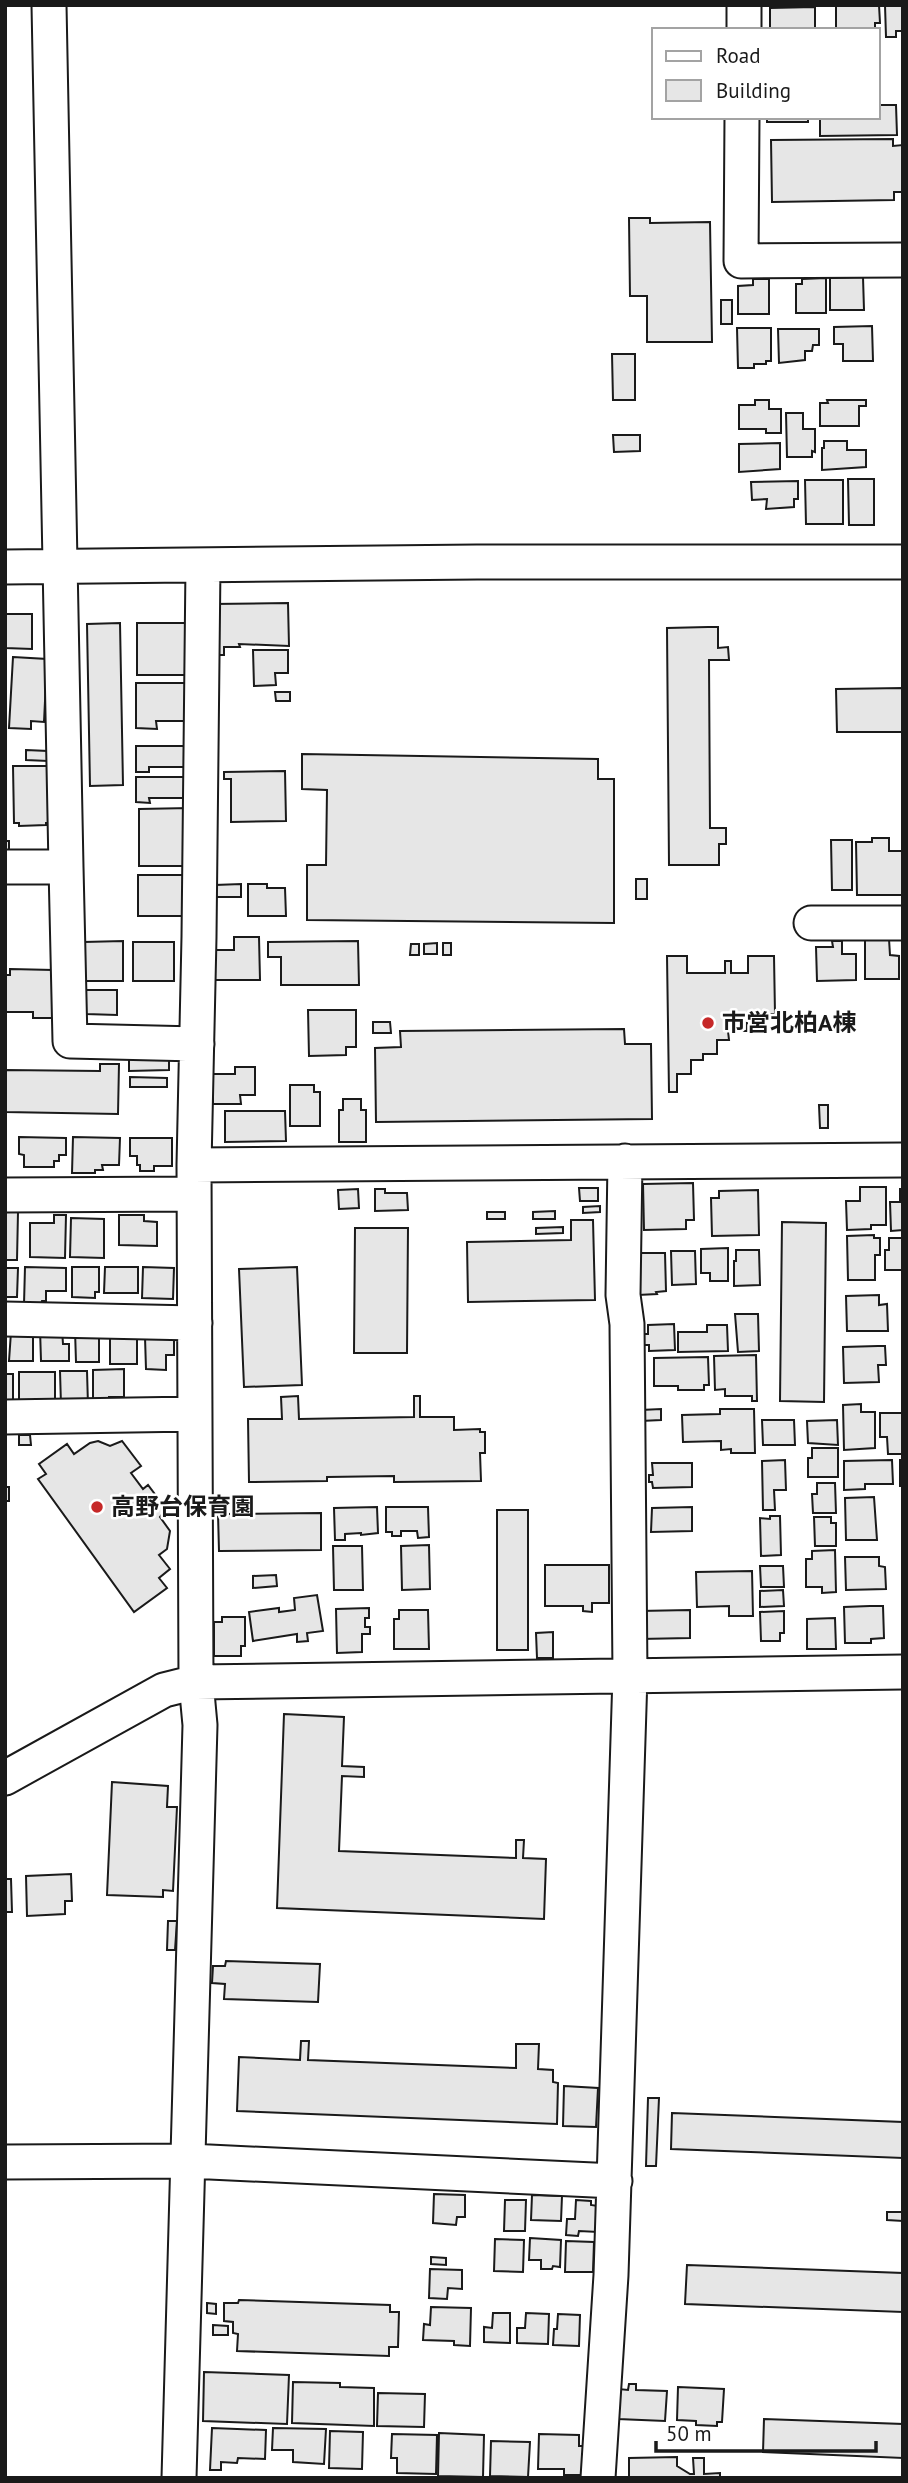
<svg xmlns="http://www.w3.org/2000/svg" width="908" height="2483" font-family="'PT Sans','Noto Sans JP',sans-serif">
  <style>
    .building { fill: #e6e6e6; stroke: #1a1a1a; stroke-width: 2 }
    .lines { fill: none; stroke-linecap: round; stroke-linejoin: round }
    .minor-casing { stroke: #1a1a1a; stroke-width: 37 }
    .minor { stroke: #fff; stroke-width: 33 }
    .poi-dot { fill: #c62828; stroke: #fff; stroke-width: 2.5 }
    .labels { text-anchor: middle; stroke-width: 5; stroke-linejoin: round; paint-order: stroke }
    .poi-label { font-size: 24px; font-weight: bold; fill: #1a1a1a; stroke: #fff; text-anchor: start }
  </style>
  <rect width="100%" height="100%" fill="#fff"/>
  <path class="building" d="M836 5H879L880 23H875V30H836Z
    M885 5H903V31H896V37H886Z
    M815 7V30H770V8Z
    M878 105H896L897 135 820 136V117H878Z
    M767 117H808V122H767Z
    M893 139V146L903 145V192H894V200L772 202 771 140Z
    M629 218H650V223L710 222 712 342H647V296H630Z
    M863 277 864 310H830V278Z
    M826 278V313H796V284H802V279Z
    M753 279H769V314H738V286L753 285Z
    M721 300H732V324H721Z
    M872 326 873 361H843V344H834V327Z
    M737 328H771V361H766V364H754V368H738Z
    M778 329H819V345H813L812 351H805V360L779 363Z
    M612 354H635V400H613Z
    M755 400H769V409H781V433H766V429H739V405H755Z
    M827 400H866V406H859V426H820V403H828Z
    M786 413H803V429H815V452L812 451V457H787Z
    M613 435H640V451L614 452Z
    M824 441H847V450H866V467L822 470V448H824Z
    M780 443V469L739 472V444Z
    M848 479H874V525H849Z
    M805 480H843V524H806Z
    M798 481V499H794V507L766 509 767 499 752 500 751 482Z
    M288 603 289 646 239 644 240 647H224V655H213L212 604Z
    M5 614H32V649L5 648Z
    M120 623 123 785 90 786 87 624Z
    M137 623H189V675H137Z
    M708 627H718V648L728 647 729 660H709L710 828H726V844H719V865H669L667 628Z
    M253 650H288V673H275L276 685 254 686Z
    M13 657 47 659 44 722 31 721V729L9 728Z
    M136 683H189L188 721H156L157 729 136 728Z
    M903 688V732H837L836 689Z
    M275 692H290V701H276Z
    M136 746H185V767H149V772H136Z
    M26 750 48 751V761L26 760Z
    M302 754 598 759V779H614V923L307 920V865H326L327 790 302 789Z
    M13 766H48L49 823H46V825L19 826V823H14Z
    M285 771 286 821 231 822V779H224V772Z
    M136 777H186V798H149L150 803 136 802Z
    M5 802 6 841H9V857L5 858Z
    M190 808V866H139V809Z
    M872 838H889V851H903V895H857L856 842H872Z
    M831 840H852V890H832Z
    M138 875H185V916H138Z
    M636 879H647V899H636Z
    M241 884V897H215V885Z
    M248 884H267V888H285L286 916H248Z
    M234 937H259L260 980H212V960H216V950H234Z
    M865 939H889L890 955 899 956V979H865Z
    M123 941V981H84V942Z
    M358 941 359 985H281V957H268V942Z
    M832 941H842V954H856V980L817 981 816 947H833Z
    M133 942H174V981H133Z
    M437 943V954H424V944Z
    M443 943H451V955H443Z
    M411 944H419V955H410Z
    M667 956H687V973H725V961H731V973H748V956H774L775 1014H747V1031H728L729 1040H717V1054H703V1060H691V1074H677V1092H669Z
    M10 969 53 970V1018H33V1012H5V975H10Z
    M85 990H117V1015L86 1014Z
    M308 1010H356V1047H346V1055L309 1056Z
    M373 1022H390L391 1033H373Z
    M624 1029 625 1044H651L652 1119 376 1122 375 1048 401 1047 400 1031Z
    M129 1059H169V1070L129 1071Z
    M100 1064H119L118 1114 5 1112V1070L100 1071Z
    M235 1067H255V1095H240L241 1104H213V1074H235Z
    M130 1077 167 1078V1087H130Z
    M290 1085H314V1092H320V1126H290Z
    M343 1099H361V1110H366V1142H339V1110H343Z
    M819 1105H828V1128H820Z
    M225 1111H285L286 1141 225 1142Z
    M19 1137 66 1138V1155H59V1161H54V1167H24V1155L19 1154Z
    M73 1137 120 1138 119 1165H102L103 1170H95V1173H72Z
    M130 1138H172V1166H154V1171H140V1165H137V1156H130Z
    M693 1183 694 1220H686V1229L644 1230 643 1184Z
    M860 1187H886V1225H871V1229L847 1230 846 1201H860Z
    M579 1188H598V1201H580Z
    M358 1189 359 1208 339 1209 338 1190Z
    M375 1189H385V1193H407L408 1210 375 1211Z
    M900 1189H903V1230L891 1231 890 1202H900Z
    M758 1190 759 1235 712 1236 711 1198H719V1191Z
    M600 1206V1212L583 1213V1207Z
    M555 1211V1219H533V1212Z
    M5 1212H18L17 1260H5Z
    M487 1212H505V1219H487Z
    M54 1215H66L65 1258 30 1257V1223H54Z
    M119 1215H144V1221L157 1222V1246L119 1245Z
    M71 1218 104 1219V1258L70 1257Z
    M571 1220H593L595 1300 468 1302 467 1242 571 1240Z
    M782 1222 826 1223 824 1402 780 1401Z
    M563 1227V1233L536 1234V1228Z
    M355 1228H408L407 1353H354Z
    M874 1235V1238H880V1255H875V1280H848L847 1236Z
    M889 1238H903V1270H885V1250H889Z
    M728 1248V1281H710V1273H701V1249Z
    M736 1250H759L760 1285 734 1286V1261H736Z
    M671 1251H695L696 1284 672 1285Z
    M637 1253H665L666 1291 656 1292 657 1294 638 1295Z
    M25 1267 66 1268V1291H46V1301H42L41 1304H24Z
    M72 1267H99V1292H95V1298L72 1297Z
    M105 1267H138V1293H104Z
    M143 1267 174 1268 173 1299 142 1298Z
    M297 1267 302 1385 244 1387 239 1269Z
    M5 1268H18L17 1297H5Z
    M879 1295V1305L887 1304 888 1331H847L846 1296Z
    M735 1314H758L759 1351 738 1352Z
    M674 1324 675 1350 649 1351V1345H640V1334H648V1325Z
    M707 1325H727L728 1351 678 1352V1332H707Z
    M40 1329H62L63 1344H69V1361H41Z
    M75 1330H99V1362H76Z
    M33 1331V1361H9L11 1332Z
    M110 1331H137V1364H110Z
    M174 1331V1355H166V1370L146 1369 145 1337Z
    M878 1346H885L886 1365H878L879 1382 844 1383 843 1347Z
    M756 1355 757 1401H752V1396H725V1389L715 1390 714 1356Z
    M708 1357 709 1385H704V1390H678V1386H654V1358Z
    M124 1369V1397H109V1405H93V1370Z
    M60 1371H87L88 1405H61Z
    M19 1372H55V1400L19 1401Z
    M5 1374H13V1400H5Z
    M298 1396 299 1419 414 1417V1396H420V1417H454V1430L480 1429V1432H485V1453H480L481 1481 394 1482V1476L327 1477V1481L249 1482 248 1419H282L281 1397Z
    M861 1404V1412H875V1448L844 1450 843 1405Z
    M661 1409V1420L641 1421V1410Z
    M720 1409H754L755 1453H731V1449L721 1450V1441L683 1442 682 1415 720 1414Z
    M880 1413H903V1454H888L887 1437H880Z
    M762 1420H794L795 1445H763Z
    M837 1420 838 1445 808 1443 807 1421Z
    M19 1435H30L31 1445H19Z
    M98 1441 110 1446 122 1441 141 1466 131 1473 143 1489 148 1485 166 1509 160 1517 170 1531 167 1549 159 1555 170 1569 159 1578 167 1588 134 1612 38 1479 46 1474 39 1464 67 1444 74 1454 90 1443Z
    M812 1448H838V1477H808V1458H812Z
    M785 1460 786 1490H774L775 1510H763L762 1461Z
    M892 1460 893 1484H865V1489L844 1490V1461Z
    M900 1460H903V1486H900Z
    M652 1463H692V1487L653 1488 652 1482H649V1475H653Z
    M817 1483H835L836 1513H813L812 1494H817Z
    M5 1487H9V1501H6L5 1508Z
    M874 1497 877 1540H846L845 1498Z
    M377 1507 378 1533 361 1535V1533L345 1534V1540H335L334 1508Z
    M386 1507H428L429 1537 418 1538 417 1531H401V1536H392V1532H386Z
    M692 1507V1531L651 1532 652 1508Z
    M497 1510H528V1650H497Z
    M321 1513V1550L219 1551 218 1514Z
    M770 1516H780L781 1555 761 1556 760 1518 770 1519Z
    M814 1517H831V1523H836V1546H815Z
    M429 1545 430 1589 402 1590 401 1546Z
    M333 1546H362L363 1590H334Z
    M835 1550 836 1592 822 1593V1587H806V1559H812V1551Z
    M845 1557H879V1566L885 1567 886 1589 846 1590Z
    M545 1565H609V1603H592V1612L583 1611V1606H545Z
    M760 1566H783L784 1587H761Z
    M752 1571 753 1616H729V1606L697 1607 696 1572Z
    M276 1575 277 1586 253 1588V1576Z
    M783 1590 784 1606 760 1607V1591Z
    M317 1595 323 1631 307 1633 308 1641 297 1642V1634L253 1641 249 1612 279 1608V1612L295 1610 294 1598Z
    M870 1606H883L884 1638 871 1639V1643H845L844 1607Z
    M369 1608V1618H365V1627H370V1634H362V1652L337 1653 336 1609Z
    M399 1610H428L429 1649H394V1619H399Z
    M690 1610V1638L640 1639 639 1611Z
    M784 1611V1633H780V1641H761L760 1612Z
    M222 1617H245V1646H241V1656H214V1622H222Z
    M835 1618 836 1649H807V1619Z
    M553 1632V1658H537L536 1633Z
    M284 1714 344 1717 342 1766 364 1767V1777L342 1776 339 1851 516 1858V1840H524L523 1858 546 1859 544 1919 277 1908Z
    M112 1782 168 1786 167 1807H177L173 1891 163 1890V1897L107 1895Z
    M71 1874 72 1901H65V1914L27 1916 26 1876Z
    M5 1879H11L12 1912H5Z
    M168 1921H177L175 1950H167Z
    M226 1961 320 1964 318 2002 224 1999 225 1984 212 1983 213 1966H225Z
    M301 2041H309L308 2060 516 2068V2044H539L538 2069 553 2070V2082L558 2083 557 2124 237 2111 239 2057 300 2060Z
    M564 2086 598 2088 596 2127 563 2126Z
    M648 2098H659L656 2166H646Z
    M672 2113 903 2122V2158L671 2149Z
    M434 2194 465 2195V2217H457L456 2225 433 2223Z
    M532 2195 562 2196 561 2221 531 2220Z
    M505 2200H526L525 2231H504Z
    M576 2200 591 2201V2205L598 2206V2232L579 2231 578 2236 566 2235 567 2219H575Z
    M887 2212H903V2221L887 2220Z
    M530 2238 561 2240 560 2267 553 2266 552 2269H541V2260H529Z
    M495 2239 524 2240 523 2272 494 2271Z
    M566 2241 594 2242 593 2272H565Z
    M431 2257 446 2258V2265L431 2264Z
    M687 2265 903 2273V2312L685 2304Z
    M430 2269 462 2270V2289L448 2288 447 2299 429 2298Z
    M239 2300 390 2305V2312H399L398 2347H389V2356L237 2351 238 2334 233 2333V2322L224 2321V2303H238Z
    M207 2303 216 2304V2314L207 2313Z
    M431 2307 471 2308 470 2346 454 2345V2341L423 2340 424 2324 430 2325Z
    M493 2313H510V2343L484 2342V2327L492 2328Z
    M526 2313 549 2314 548 2344 517 2343V2328H525Z
    M558 2314 580 2315 579 2346 553 2345 554 2329H557Z
    M213 2325 228 2326V2335H213Z
    M204 2372 289 2375 287 2424 203 2421Z
    M293 2382 340 2383V2387L374 2388V2426L292 2423Z
    M629 2384H636V2390L667 2391 665 2421 618 2419 619 2389 628 2390Z
    M678 2387 724 2389 722 2422H717V2426L696 2425V2421L677 2420Z
    M378 2393 425 2394 424 2427 377 2426Z
    M764 2419 903 2424V2458L763 2452Z
    M212 2428 266 2430 265 2459 238 2458 237 2463 221 2462V2470H210Z
    M273 2428 326 2429 324 2464 293 2462V2450H272Z
    M330 2431 363 2432 362 2469 329 2468Z
    M439 2433 484 2435 483 2477 438 2476Z
    M392 2434 437 2435 436 2474 397 2473V2458H391Z
    M539 2434 579 2435V2446H588L587 2475H564V2469H538Z
    M491 2441 530 2442 528 2477 490 2476Z
    M677 2457V2466L690 2474H694L693 2458H704V2474L720 2473V2478H629V2458Z"/>
  <g class="lines">
    <defs>
      <path id="minor" d="M744 30V5
        M742 117 741 261 903 260
        M5 567 477 562H903
        M5 867H66L49 5
        M66 867 70 1041 197 1044
        M811 923H903
        M194 1165 903 1160
        M5 1195 194 1194
        M5 1319 195 1323
        M5 1417 195 1414
        M5 1778 164 1690 196 1682 903 1672
        M5 2162 189 2161 615 2181
        M179 2478 200 1725 196 1682 194 1165 199 937 203 565
        M598 2478 611 2275 630 1676 627 1324 623 1295 625 1161"/>
    </defs>
    <use href="#minor" class="minor-casing"/>
    <use href="#minor" class="minor"/>
  </g>
  <g class="poi-dot">
    <circle cx="708" cy="1023" r="7"/>
    <circle cx="97" cy="1507" r="7"/>
  </g>
  <g class="labels">
    <g class="poi-label">
      <text x="722" y="1031">市営北柏A棟</text>
      <text x="111" y="1515">高野台保育園</text>
    </g>
  </g>
  <rect width="908" height="2483" fill="none" stroke="#1a1a1a" stroke-width="14"/>
  <rect x="652" y="28" width="228" height="91" fill="#ffffff" stroke="#a3a3a3" stroke-width="2"/>
  <rect x="666" y="51" width="35" height="10" fill="#ffffff" stroke="#a3a3a3" stroke-width="2"/>
  <text x="716" y="63" font-size="21" fill="#1a1a1a">Road</text>
  <rect x="666" y="80" width="35" height="21" fill="#e6e6e6" stroke="#a3a3a3" stroke-width="2"/>
  <text x="716" y="98" font-size="21" fill="#1a1a1a">Building</text>
  <path d="M656 2441v10h220v-10" fill="none" stroke="#1a1a1a" stroke-width="3.5"/>
  <text x="666" y="2441" font-size="21" fill="#1a1a1a" stroke="#ffffff" stroke-width="5" paint-order="stroke">50 m</text>
</svg>
